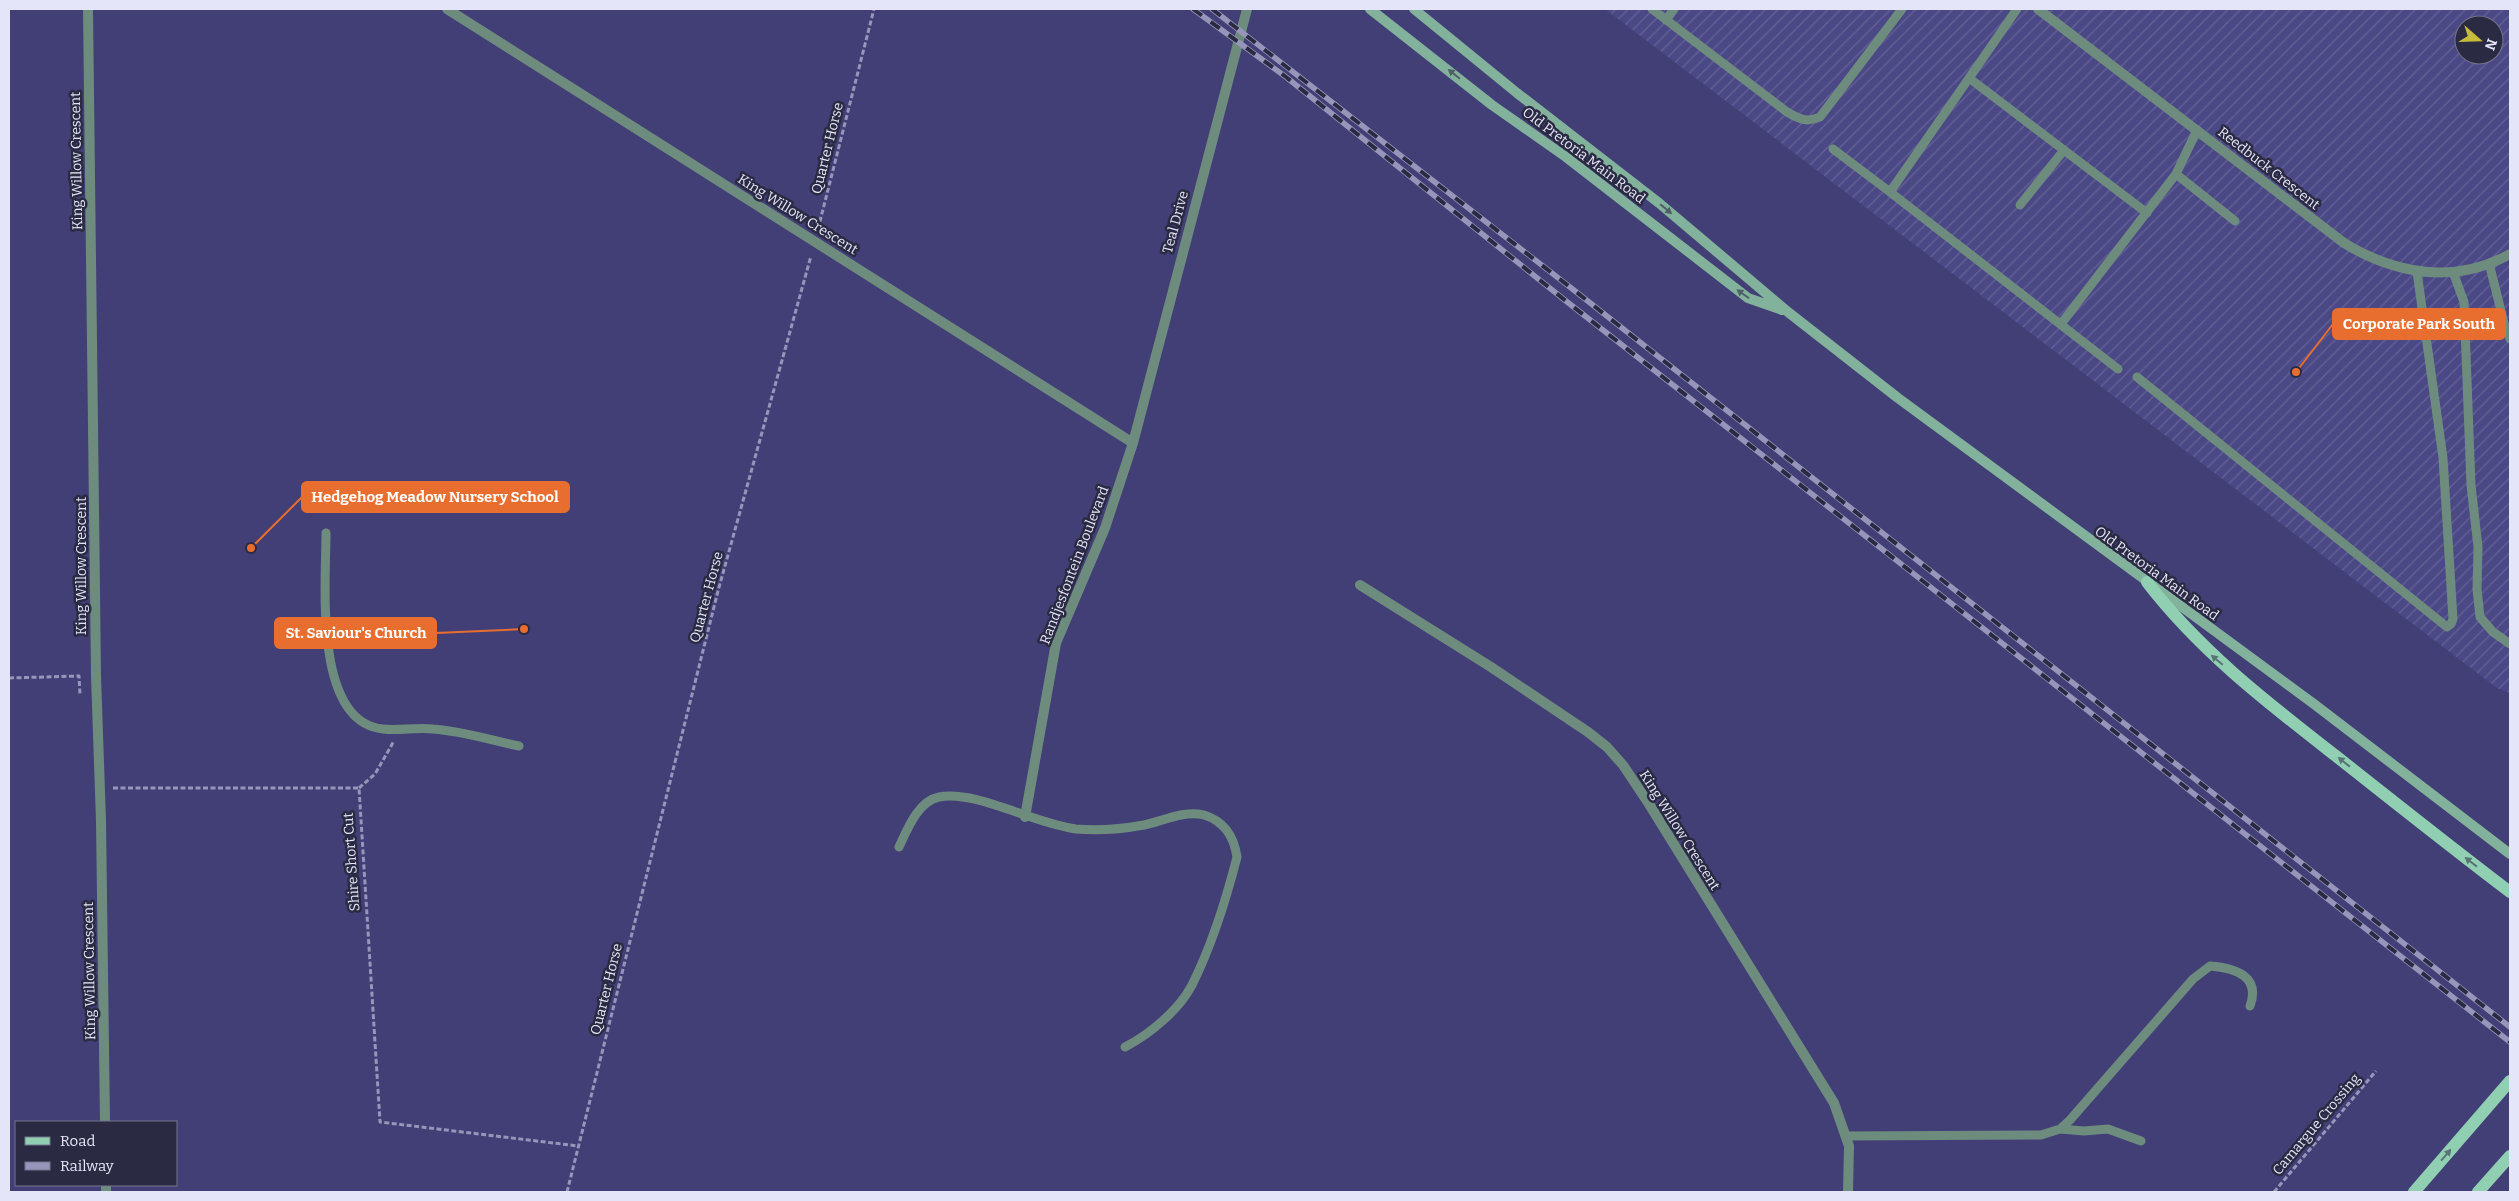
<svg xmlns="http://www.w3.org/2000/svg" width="2519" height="1201" font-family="Bitter,serif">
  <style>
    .industrial { fill: url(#industrial-furrows); fill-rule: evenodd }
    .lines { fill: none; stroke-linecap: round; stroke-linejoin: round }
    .path { stroke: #9695ba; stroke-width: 3; stroke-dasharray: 5 2.5; stroke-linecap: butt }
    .service { stroke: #6e8c7e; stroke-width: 9 }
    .minor { stroke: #6e8c7e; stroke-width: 10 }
    .secondary { stroke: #82b29b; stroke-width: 10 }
    .primary { stroke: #90cfb2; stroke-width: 12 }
    .rail-casing { stroke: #9796ba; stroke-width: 5.5 }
    .rail { stroke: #2b2a43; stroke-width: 4; stroke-dasharray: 11; stroke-linecap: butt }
    .oneway { fill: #4e6066 }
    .oneway2 { fill: #587475 }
    .labels { text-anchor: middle; stroke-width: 5; stroke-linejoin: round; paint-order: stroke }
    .street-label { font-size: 14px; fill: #e5e5f9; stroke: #2b2a43 }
    .leader { fill: none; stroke: #e86e30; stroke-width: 2 }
    .callout-dot { fill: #e86e30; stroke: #2b2a43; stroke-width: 2 }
    .callout { fill: #e86e30; stroke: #e86e30; stroke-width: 2 }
    .callout-label { font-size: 15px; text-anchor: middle; font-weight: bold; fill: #fff }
  </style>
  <defs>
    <pattern id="industrial-furrows" width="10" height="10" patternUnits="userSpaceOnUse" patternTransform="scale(1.25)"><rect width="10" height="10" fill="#4b4886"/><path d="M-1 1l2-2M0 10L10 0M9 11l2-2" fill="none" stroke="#656298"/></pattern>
  </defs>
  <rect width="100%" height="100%" fill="#423f76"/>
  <path class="industrial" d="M1605 9H2510V693L2497 688ZM2464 25H2494V55H2464Z"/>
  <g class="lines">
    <path class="path" d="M818 229 874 9
      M9 678 79 676 80 695
      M113 788H359L380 1122 578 1146
      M359 788 375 774 394 741
      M567 1192 718 591 811 256
      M2274 1192 2376 1071"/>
    <path class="service" d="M1652 9 1787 112C1799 119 1807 123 1820 117L1902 9
      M1666 20 1674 9
      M1969 78 2147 213
      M1833 149 1890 192 2017 9
      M2176 174 2235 221
      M1890 192 2118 369
      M2020 205 2064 150
      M2489 263 2504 323 2510 339
      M2453 272 2464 302 2471 485 2478 547 2477 589 2480 617 2493 632 2510 644
      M2061 324 2176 174 2197 130
      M2137 377 2447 627 2451 624 2453 619 2443 458 2417 272
      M326 533C326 583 313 722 383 729 399 731 416 727 433 729 462 731 490 740 519 746
      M899 847C907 830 918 801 939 797 977 790 1034 824 1076 829 1098 831 1122 829 1144 825 1163 821 1184 810 1204 815 1224 821 1234 837 1237 857 1226 900 1212 945 1192 985 1179 1010 1150 1034 1125 1047
      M2060 1129 2084 1131 2108 1129 2141 1141
      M1847 1136 2041 1135 2060 1129 2070 1120 2193 979 2210 966C2235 968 2261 976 2250 1006"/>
    <path class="minor" d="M88 9 96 676 101 821 105 1122
      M447 9 1133 443
      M2038 9 2344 243C2395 274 2455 285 2510 254
      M1360 585 1491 667 1588 732 1607 747 1623 765 1649 804 1834 1103 1849 1146 1848 1192
      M1025 817 1056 643 1105 528 1133 443 1247 9
      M106 1192V1185"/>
    <path class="secondary" d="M1370 9 1492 105 1566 157 1748 298 1782 310
      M1414 9 1517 93 1659 203 1788 312 1898 398 2314 704 2510 854"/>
    <path class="primary" d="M2147 582C2200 651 2268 703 2336 756 2394 802 2452 848 2510 892
      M2414 1192 2510 1081
      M2478 1192 2510 1156"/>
    <defs>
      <path id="rail" d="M1193 9 1286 77 1566 301 2510 1042
        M1212 9 1575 291 2510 1027"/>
    </defs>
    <use href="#rail" class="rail-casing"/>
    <use href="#rail" class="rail"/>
  </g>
  <defs><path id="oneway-solid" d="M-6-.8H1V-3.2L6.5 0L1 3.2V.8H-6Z" transform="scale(1.25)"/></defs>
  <g class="oneway">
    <use href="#oneway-solid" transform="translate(1454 74) rotate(-141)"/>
    <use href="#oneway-solid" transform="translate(1666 209) rotate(40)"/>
    <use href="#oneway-solid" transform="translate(1743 294) rotate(-145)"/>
  </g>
  <g class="oneway2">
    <use href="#oneway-solid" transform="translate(2217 660) rotate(-140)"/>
    <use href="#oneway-solid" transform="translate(2344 762) rotate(-142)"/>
    <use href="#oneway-solid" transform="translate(2471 862) rotate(-142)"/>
    <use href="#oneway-solid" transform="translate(2446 1155) rotate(-49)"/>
  </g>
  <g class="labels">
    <g class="street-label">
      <text transform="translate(827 148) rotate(-76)" y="5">Quarter Horse</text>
      <text transform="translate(1584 155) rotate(37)" y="5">Old Pretoria Main Road</text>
      <text transform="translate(76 161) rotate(-91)" y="5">King Willow Crescent</text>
      <text transform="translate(2269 168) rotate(38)" y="5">Reedbuck Crescent</text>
      <text transform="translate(798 214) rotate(32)" y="5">King Willow Crescent</text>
      <text transform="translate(1175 222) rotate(-75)" y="5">Teal Drive</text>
      <text transform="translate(1074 565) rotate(-69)" y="5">Randjesfontein Boulevard</text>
      <text transform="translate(81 566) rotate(-90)" y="5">King Willow Crescent</text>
      <text transform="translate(2157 573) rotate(36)" y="5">Old Pretoria Main Road</text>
      <text transform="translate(706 597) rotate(-75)" y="5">Quarter Horse</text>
      <text transform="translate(1680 830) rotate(58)" y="5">King Willow Crescent</text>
      <text transform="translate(351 862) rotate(-94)" y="5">Shire Short Cut</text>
      <text transform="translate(89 971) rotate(-91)" y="5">King Willow Crescent</text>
      <text transform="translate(606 989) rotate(-76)" y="5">Quarter Horse</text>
      <text transform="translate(2316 1124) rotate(-50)" y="5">Camargue Crossing</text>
    </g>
  </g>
  <path class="leader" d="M2296 372L2333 324M251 548L302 497M524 629L436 633"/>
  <g class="callout-dot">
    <circle cx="2296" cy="372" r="5"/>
    <circle cx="251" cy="548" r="5"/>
    <circle cx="524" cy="629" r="5"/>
  </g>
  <g class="callout">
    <rect x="2333" y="309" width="172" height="30" rx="5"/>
    <rect x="302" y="482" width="267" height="30" rx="5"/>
    <rect x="275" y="618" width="161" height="30" rx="5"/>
  </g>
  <g class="callout-label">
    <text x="2419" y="329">Corporate Park South</text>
    <text x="435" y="502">Hedgehog Meadow Nursery School</text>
    <text x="356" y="638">St. Saviour's Church</text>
  </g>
  <rect width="2519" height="1201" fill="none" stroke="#e5e5f9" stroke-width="20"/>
  <rect x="15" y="1121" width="162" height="65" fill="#2b2a43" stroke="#75758c"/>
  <rect x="25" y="1137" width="25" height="8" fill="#90cfb2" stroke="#75758c"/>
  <text x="60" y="1146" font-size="15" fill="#e5e5f9">Road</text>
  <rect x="25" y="1162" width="25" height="8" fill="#9796ba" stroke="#75758c"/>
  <text x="60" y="1171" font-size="15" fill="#e5e5f9">Railway</text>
  <g transform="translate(2479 40) rotate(110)"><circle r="24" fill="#2b2a43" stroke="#75758c"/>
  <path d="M0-4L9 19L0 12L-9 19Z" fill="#c7bb3b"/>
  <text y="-8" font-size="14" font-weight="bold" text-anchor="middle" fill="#e5e5f9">N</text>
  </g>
</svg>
